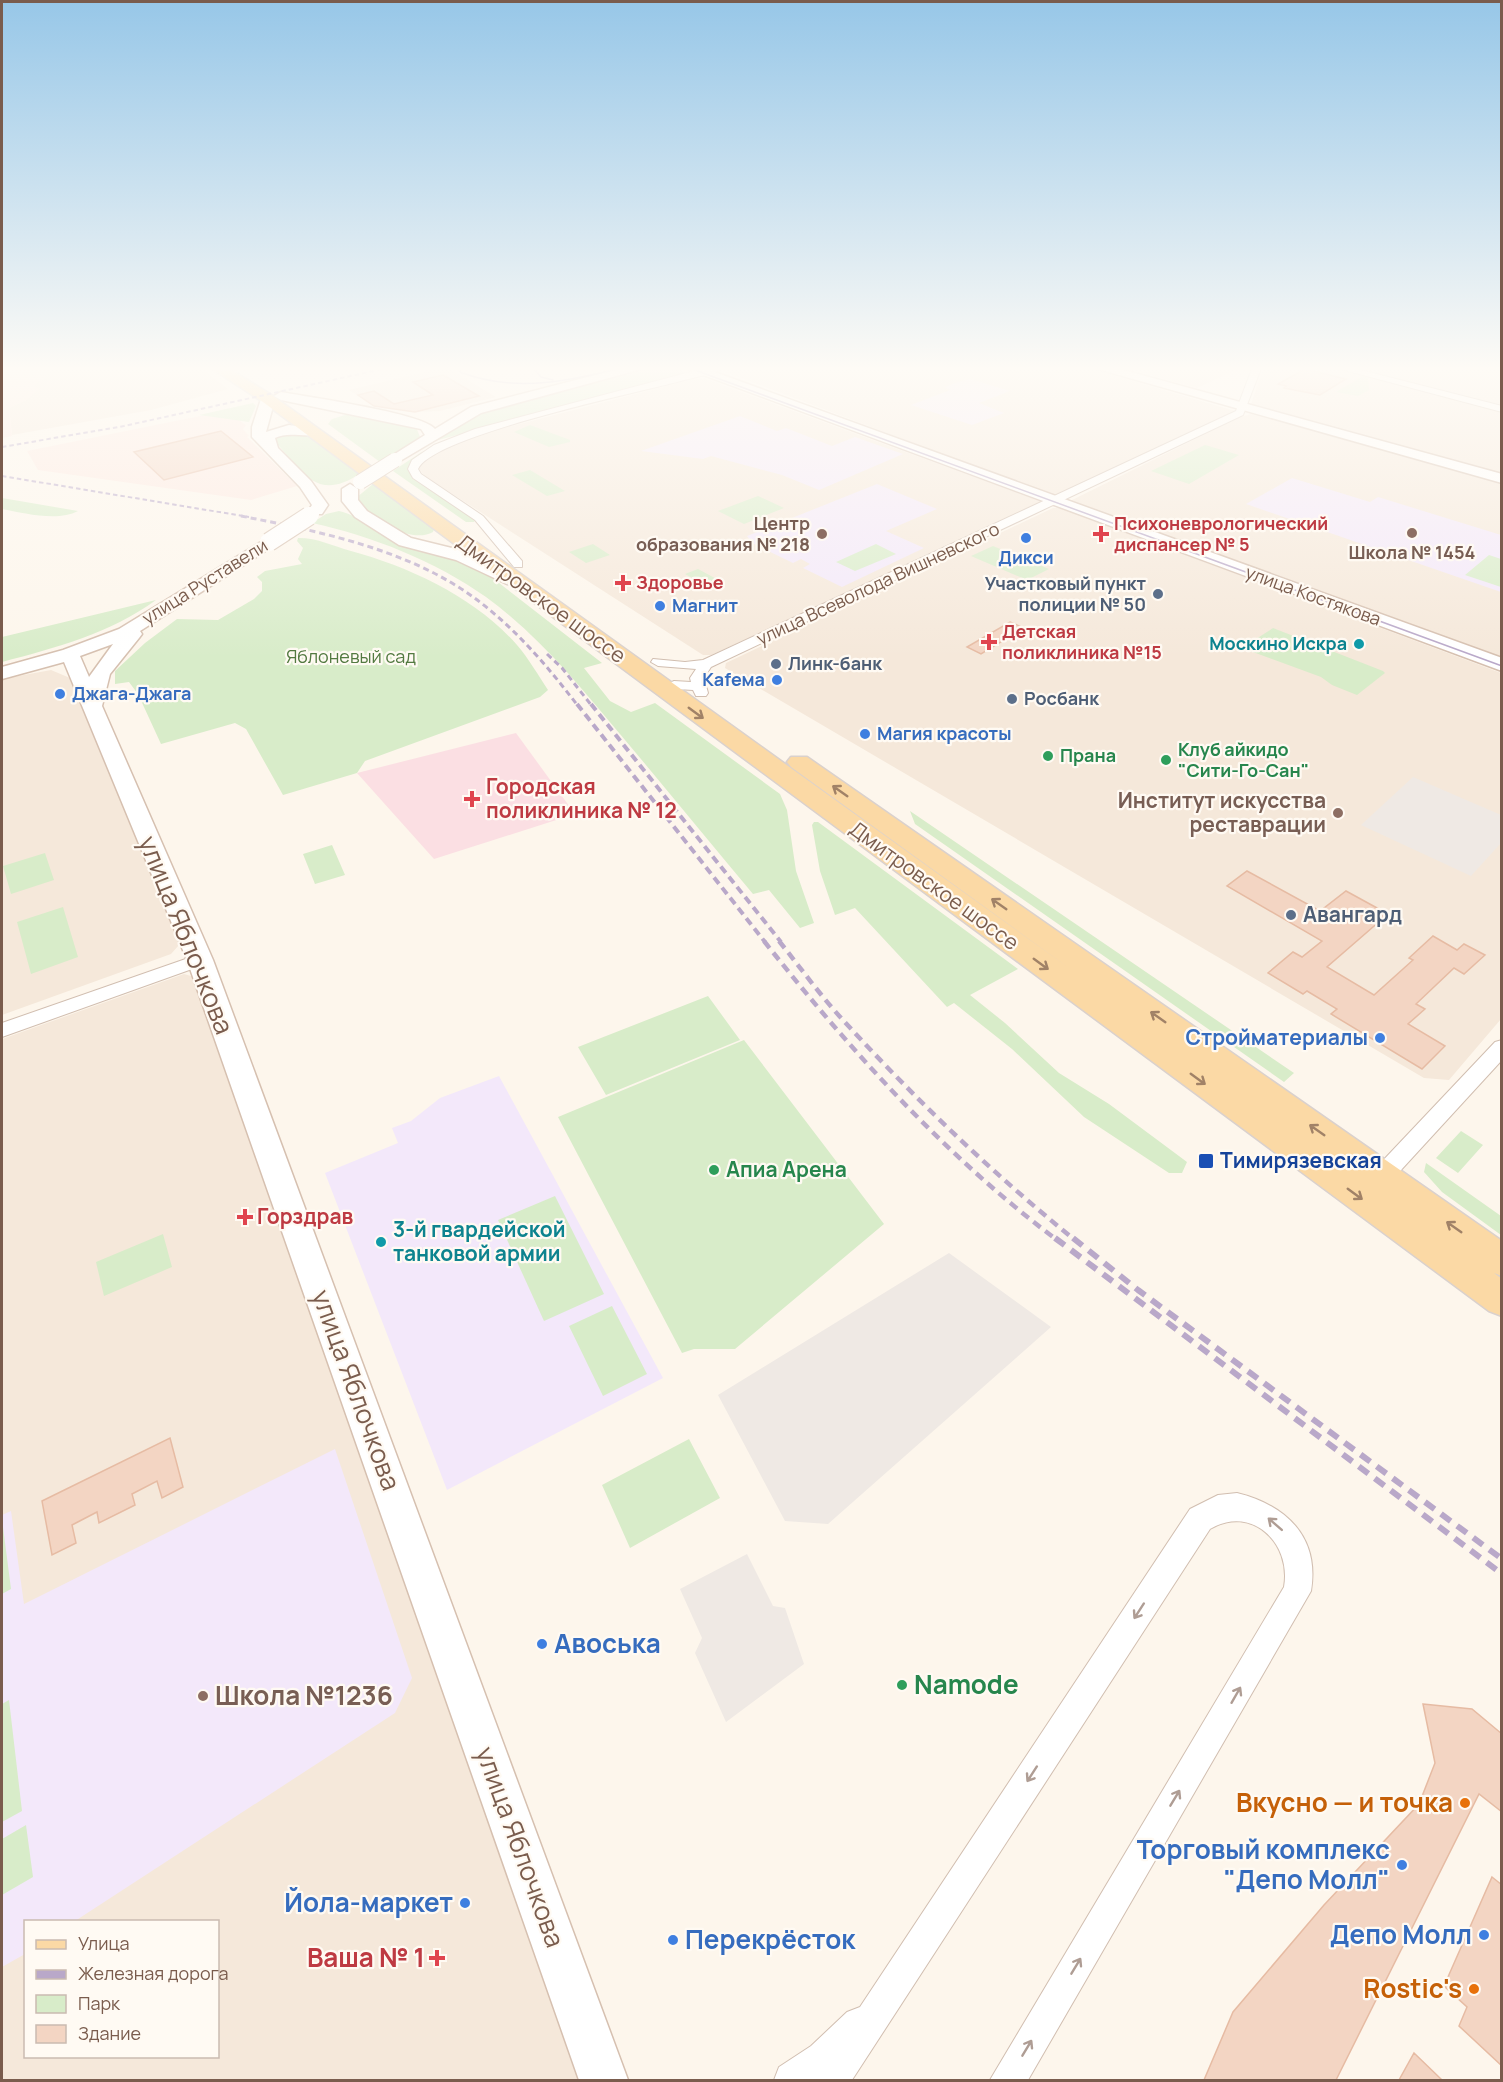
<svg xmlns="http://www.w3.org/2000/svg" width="1503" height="2082" font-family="Manrope,sans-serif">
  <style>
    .residential { fill: #f5e8da; fill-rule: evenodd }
    .commercial { fill: #fde8e0 }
    .industrial { fill: #efe9e4 }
    .education { fill: #f3e8fa }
    .medical { fill: #fbdfe3 }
    .green { fill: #d8ecc9 }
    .building { fill: #f3d5c3; stroke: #e6bba3; stroke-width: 1.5 }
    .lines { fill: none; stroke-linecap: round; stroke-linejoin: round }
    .street-casing { stroke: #d1beb0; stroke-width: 2 }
    .secondary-casing { stroke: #d6c0b0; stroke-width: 3 }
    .primary-casing { stroke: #dad1cd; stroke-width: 3 }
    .street { fill: #fff; fill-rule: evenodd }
    .secondary { fill: #fff; fill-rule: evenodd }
    .primary { fill: #fbd9a5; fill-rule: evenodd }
    .tram { stroke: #b9a8c9; stroke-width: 1.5 }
    .rail-far4 { stroke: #b9a8c9; stroke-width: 2; stroke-dasharray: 4.5 3; stroke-linecap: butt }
    .rail-far3 { stroke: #b9a8c9; stroke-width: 3; stroke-dasharray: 6 4; stroke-linecap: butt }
    .rail-far2 { stroke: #b9a8c9; stroke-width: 4; stroke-dasharray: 8 5; stroke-linecap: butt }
    .rail-far1 { stroke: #b9a8c9; stroke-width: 4.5; stroke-dasharray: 9 6; stroke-linecap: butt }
    .rail { stroke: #b9a8c9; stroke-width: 6; stroke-dasharray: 12 8; stroke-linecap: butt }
    .secondary-bridge-far1-casing { stroke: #d6c0b0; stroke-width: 16; stroke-linecap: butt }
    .secondary-bridge-casing { stroke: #d6c0b0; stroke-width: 20; stroke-linecap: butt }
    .secondary-bridge-far1 { stroke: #fff; stroke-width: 14 }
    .secondary-bridge { stroke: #fff; stroke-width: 18 }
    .oneway { stroke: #a18267 }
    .oneway2 { stroke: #af9d94 }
    .education-dot { fill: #8d6e63; stroke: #fffaf3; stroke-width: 2 }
    .health-dot { fill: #e0444e; stroke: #fffaf3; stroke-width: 2 }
    .shop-dot { fill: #3f7fe0; stroke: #fffaf3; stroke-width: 2 }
    .service-dot { fill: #5c6f8a; stroke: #fffaf3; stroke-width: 2 }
    .culture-dot { fill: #0f9aa8; stroke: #fffaf3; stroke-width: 2 }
    .leisure-dot { fill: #2e9e5b; stroke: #fffaf3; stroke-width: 2 }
    .transit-dot { fill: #1a4fb4; stroke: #fffaf3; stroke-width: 2 }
    .food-dot { fill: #e8710a; stroke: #fffaf3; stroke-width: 2 }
    .labels { text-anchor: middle; stroke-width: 4.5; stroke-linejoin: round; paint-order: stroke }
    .far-education-label { font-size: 18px; font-weight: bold; fill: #785e54; stroke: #fffaf3; text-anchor: end }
    .far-health-label { font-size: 18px; font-weight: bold; fill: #be3a42; stroke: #fffaf3; text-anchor: start }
    .far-shop-label { font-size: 18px; font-weight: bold; fill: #366cbe; stroke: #fffaf3; text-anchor: start }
    .far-street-label { font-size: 18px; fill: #7a5c4d; stroke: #fffaf3 }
    .far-service-label { font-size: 18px; font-weight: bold; fill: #4e5e75; stroke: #fffaf3; text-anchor: start }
    .far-culture-label { font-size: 18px; font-weight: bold; fill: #0d838f; stroke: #fffaf3; text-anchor: end }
    .far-park-label { font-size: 18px; fill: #537a41; stroke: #fffaf3 }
    .far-leisure-label { font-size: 18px; font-weight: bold; fill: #27864d; stroke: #fffaf3; text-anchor: start }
    .street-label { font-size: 21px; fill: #7a5c4d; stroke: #fffaf3 }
    .health-label { font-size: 21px; font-weight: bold; fill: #be3a42; stroke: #fffaf3; text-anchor: start }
    .education-label { font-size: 21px; font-weight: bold; fill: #785e54; stroke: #fffaf3; text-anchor: end }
    .service-label { font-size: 21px; font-weight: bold; fill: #4e5e75; stroke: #fffaf3; text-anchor: start }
    .shop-label { font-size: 21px; font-weight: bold; fill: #366cbe; stroke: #fffaf3; text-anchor: end }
    .transit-label { font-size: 21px; font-weight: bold; fill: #164399; stroke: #fffaf3; text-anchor: start }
    .leisure-label { font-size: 21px; font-weight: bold; fill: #27864d; stroke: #fffaf3; text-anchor: start }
    .culture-label { font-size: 21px; font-weight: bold; fill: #0d838f; stroke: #fffaf3; text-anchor: start }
    .near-street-label { font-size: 26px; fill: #7a5c4d; stroke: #fffaf3 }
    .near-shop-label { font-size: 26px; font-weight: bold; fill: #366cbe; stroke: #fffaf3; text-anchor: end }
    .near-leisure-label { font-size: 26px; font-weight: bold; fill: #27864d; stroke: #fffaf3; text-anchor: start }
    .near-education-label { font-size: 26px; font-weight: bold; fill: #785e54; stroke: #fffaf3; text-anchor: start }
    .near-food-label { font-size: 26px; font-weight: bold; fill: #c56008; stroke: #fffaf3; text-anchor: end }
    .near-health-label { font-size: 26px; font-weight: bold; fill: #be3a42; stroke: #fffaf3; text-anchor: end }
  </style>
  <rect width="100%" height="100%" fill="#fdf6ec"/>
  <path class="residential" d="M57 366H198L228 389 151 410 12 435 9 408 28 399 38 388H31Z
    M739 366H1081L1235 411 1056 497 723 371Z
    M1119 366H1244L1197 388Z
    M1264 366H1328L1501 410V476L1257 408 1251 404Z
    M1338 366H1501V407Z
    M446 367 496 397 440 411 415 412 374 406 349 390Z
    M694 379H706L1045 503 711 655H703L426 477 417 467 422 459 465 438Z
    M1251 414 1501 483V659L1070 501 1238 418Z
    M1053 508H1060L1501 673V1019L1449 1080 1424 1078 725 668 726 663Z
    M51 670 70 678 77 686 179 945 171 954 2 1015V679Z
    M184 974 198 978 580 2080H2V1039ZM26 1922H218V2056H26Z"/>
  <path class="commercial" d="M2 366H57L32 387 40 388 28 399 9 408 12 436 2 438Z
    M225 411 246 425 243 429 249 436 247 437 297 486 251 500 38 470 27 451Z"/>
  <path class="industrial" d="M1413 777 1501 815V843L1471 876 1361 825Z
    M949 1253 1051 1327 828 1524 785 1521 718 1395Z
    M747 1554 773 1606 785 1608 804 1664 726 1722 695 1653 702 1638 680 1589Z"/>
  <path class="education" d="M970 379 1010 391 979 403 1004 413 972 425 911 405 950 390 945 387 955 383Z
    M740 416 777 431 786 428 832 446 855 437 903 454 819 490 782 475 711 456 703 459 641 451Z
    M1292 478 1370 502 1378 497 1501 535V592L1246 504Z
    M877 484 937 509 886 531 924 548 842 587 803 568 810 564 801 559 793 563 752 543 747 536Z
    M499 1076 663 1378 447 1490 325 1173 398 1143 392 1128 411 1121 440 1098Z
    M335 1449 412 1678 395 1713 75 1921 26 1922 25 1954 2 1967V1515L11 1511 24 1604Z"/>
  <path class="medical" d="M516 733 575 814 434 859 357 773Z"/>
  <path class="green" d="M659 367H668L689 373 684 377 434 441 478 413 491 409Z
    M1363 376 1368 378 1369 390 1358 396 1336 392Z
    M253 403 256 406 249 422 199 415Z
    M345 415H357L416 427 420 437 390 458 380 462 328 424 332 419Z
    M530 425 570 440V442L549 447 514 432Z
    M304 433 361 473C315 504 302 470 272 438L273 435Z
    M1205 445 1239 455 1189 484 1151 471Z
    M423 451 409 466 408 471 475 520 474 522H466L393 471Z
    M530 470 565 491 547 496 512 475Z
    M374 483 434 529 433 532C410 545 368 517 356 498Z
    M758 496 784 508 744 524 718 511Z
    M2 498 78 511C58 522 23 513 2 509Z
    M339 511C360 515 376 534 396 543 425 555 457 557 485 572L602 663 584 668 610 701 631 712 655 703 780 794 787 810 796 871 814 923 800 928 769 890 753 894C710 843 668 791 625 740 582 689 541 637 486 597 435 561 372 536 312 523L326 514Z
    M298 538C319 538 332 546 351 551 410 567 476 598 517 645 529 659 538 675 548 690L540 697 365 761 357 773 283 795 246 729 235 723 161 744 138 694 129 682 115 684V671L145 643 177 619 218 620 254 599 262 591V582L257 577 265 571 302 564 298 559 303 548 297 541Z
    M593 544 610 555 586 563 569 552Z
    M876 544 896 554 855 571 836 562Z
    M993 546 1049 569 1027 580 971 556Z
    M1489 555 1501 559V587L1465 575Z
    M698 569 724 583 711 588 685 574Z
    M156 600C111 633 55 648 2 662V637Z
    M1273 628 1383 671 1385 673 1357 695 1332 685 1321 677 1242 648Z
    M910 811 1294 1073 1284 1082 915 824Z
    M814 822H818L1018 969 970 995 1005 1023 1059 1073 1109 1104 1187 1162 1182 1173H1169L1084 1117 1012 1049 954 1003 947 1007 855 908 835 915 820 871 812 825Z
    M332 845 345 875 315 884 303 854Z
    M45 853 54 880 11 894 3 866Z
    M63 907 78 957 31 974 17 922Z
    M708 996 740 1040 606 1095 578 1047Z
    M744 1040 884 1224 735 1349H694L682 1353 558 1117Z
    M1461 1131 1483 1145 1458 1173 1436 1158Z
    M1426 1163 1501 1216V1235L1442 1192 1424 1172Z
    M555 1196 604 1294 544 1321 498 1220Z
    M163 1234 172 1267 104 1296 96 1262Z
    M612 1306 647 1374 603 1396 569 1326Z
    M689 1439 720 1498 630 1548 602 1485Z
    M3 1527 11 1589 2 1594V1528Z
    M9 1700 22 1811 2 1822V1704Z
    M26 1825 33 1877 2 1895V1839Z"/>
  <path class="building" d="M1305 369 1346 379 1320 395 1284 388 1286 386 1278 384Z
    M443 375 479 396 415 412 374 406 358 395 374 391 394 404 433 395 413 382Z
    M221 431 253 457 164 480 134 452Z
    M1010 622 1024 628 981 654 967 647Z
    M1247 871 1320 911 1346 891 1388 914 1327 967 1374 995 1413 960 1409 958 1433 936 1457 950 1464 944 1485 955 1464 974 1454 968 1416 1004 1425 1009 1408 1024 1445 1046 1422 1069 1331 1014 1337 1009 1307 991 1303 994 1268 973 1293 952 1302 957 1322 941 1227 886Z
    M170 1438 183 1487 162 1498 157 1481 132 1494 135 1505 99 1523 97 1512 72 1525 76 1543 52 1555 42 1501Z
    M1423 1704 1472 1709 1502 1734V1812L1479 1794 1336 2080H1204L1233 2012 1324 1905 1419 1804 1435 1763Z
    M1492 1877 1502 1885V2066L1459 2026 1467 2007 1444 1986Z
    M1414 2053 1442 2080H1399Z"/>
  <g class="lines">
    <defs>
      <path id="street" d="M713 366H729C715 375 693 377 677 382 635 393 432 436 418 469L421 474 483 516 522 561V567H514L475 520 413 478 408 469 412 460 434 445 475 429Z
        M1253 366H1262L1243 415 711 667 704 678 708 693 706 696H696L693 690 677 689 676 698 671 699 664 695V686L674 681 691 682 690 678 696 669 658 666 651 662 653 659 685 662 703 660 1236 411Z
        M1329 366H1345L1502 406V412Z
        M200 954 206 956 209 960 206 964 2 1037V1023Z
        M1502 1040V1060L1390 1182 1382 1185 1374 1182 1371 1176 1374 1170 1495 1042Z
        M1237 1493C1286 1505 1320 1537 1311 1591L1028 2080H990L1284 1587C1292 1543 1251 1504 1210 1529L852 2080H774L779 2067 811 2046 847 2012 860 2007 1190 1509 1218 1495Z"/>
      <path id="secondary" d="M630 366H653L481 413 395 464 388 460 390 457 425 435 421 429 281 400 274 396 281 392C307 397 423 413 435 429L471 407Z
        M679 366H698L1502 658V671Z
        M1087 366H1109L1502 474V483Z
        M268 395 275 399 266 432 289 425 317 429 319 432C310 440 290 430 275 438L278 448 311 481 328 505 322 514H310L308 511 312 505 300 487 252 437V427L261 399Z
        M350 484 358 489V500L367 511 411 538 468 552 522 580 519 584H507L456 560 399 545 355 517 342 501V489Z
        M269 537 275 539 277 542 275 545 140 631 142 634 139 638 110 674 102 706 213 960 628 2080H579L187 960 64 662 2 679V667L63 650 119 629ZM113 644 89 677 80 656Z"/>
      <path id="primary" d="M208 366H225L273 396 1076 973 791 767 787 762 791 757H807L1502 1241V1276L1494 1273 1502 1279V1316L1489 1311 263 402Z"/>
    </defs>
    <use href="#street" class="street-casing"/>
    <use href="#secondary" class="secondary-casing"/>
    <use href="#primary" class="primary-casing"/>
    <use href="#street" class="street"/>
    <use href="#secondary" class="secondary"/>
    <use href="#primary" class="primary"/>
    <path class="tram" d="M462 366 460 372C516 394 574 380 630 366
      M531 366 541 377 553 380
      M684 366 1502 666"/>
    <path class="rail-far4" d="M2 447 124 426 396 366
      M2 476 249 517"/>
    <path class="rail-far3" d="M241 516C317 531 401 548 466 592 510 622 546 664 578 706
      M547 654 562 668 592 706"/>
    <path class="rail-far2" d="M577 704 765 942
      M591 704 781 942"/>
    <path class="rail-far1" d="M764 941C850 1050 945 1156 1057 1240
      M779 941C800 967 820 995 842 1019 914 1098 992 1173 1075 1240"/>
    <path class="rail" d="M1055 1238 1502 1574
      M1073 1238 1138 1290 1502 1559"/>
    <defs>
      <path id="secondary-bridge-far1" d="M360 482 395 460
        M307 517 312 514"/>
      <path id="secondary-bridge" d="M269 542 309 516"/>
    </defs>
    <use href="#secondary-bridge-far1" class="secondary-bridge-far1-casing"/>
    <use href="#secondary-bridge" class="secondary-bridge-casing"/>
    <use href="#secondary-bridge-far1" class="secondary-bridge-far1"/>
    <use href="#secondary-bridge" class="secondary-bridge"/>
  </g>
  <defs><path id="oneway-shaft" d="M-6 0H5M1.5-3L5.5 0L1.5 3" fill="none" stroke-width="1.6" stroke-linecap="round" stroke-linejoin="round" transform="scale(1.5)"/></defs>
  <g class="oneway">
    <use href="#oneway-shaft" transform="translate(696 713) rotate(36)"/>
    <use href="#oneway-shaft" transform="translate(840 791) rotate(-145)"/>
    <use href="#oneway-shaft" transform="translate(999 904) rotate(-145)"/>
    <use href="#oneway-shaft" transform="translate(1041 964) rotate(36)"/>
    <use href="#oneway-shaft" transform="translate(1158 1017) rotate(-145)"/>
    <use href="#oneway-shaft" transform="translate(1198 1079) rotate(36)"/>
    <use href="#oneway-shaft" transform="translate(1317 1130) rotate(-145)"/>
    <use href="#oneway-shaft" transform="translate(1355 1194) rotate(36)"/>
    <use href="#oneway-shaft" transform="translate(1454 1227) rotate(-145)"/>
  </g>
  <g class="oneway2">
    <use href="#oneway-shaft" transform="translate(1275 1524) rotate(-139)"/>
    <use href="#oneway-shaft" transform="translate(1139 1611) rotate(123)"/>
    <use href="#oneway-shaft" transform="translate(1236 1695) rotate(-60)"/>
    <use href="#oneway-shaft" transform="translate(1032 1774) rotate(123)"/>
    <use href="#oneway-shaft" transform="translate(1175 1798) rotate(-59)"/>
    <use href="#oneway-shaft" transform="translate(1076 1966) rotate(-59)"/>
    <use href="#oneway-shaft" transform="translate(1027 2048) rotate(-59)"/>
  </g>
  <linearGradient id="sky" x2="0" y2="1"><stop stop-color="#97c7e8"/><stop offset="0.56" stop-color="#fefbf6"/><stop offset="1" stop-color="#fefbf6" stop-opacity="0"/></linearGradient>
  <rect width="1503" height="658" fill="url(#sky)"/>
  <g class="education-dot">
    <circle cx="1412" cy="533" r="6"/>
    <circle cx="822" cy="534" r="6"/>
    <circle cx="1338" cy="813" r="6"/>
    <circle cx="203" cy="1696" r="6"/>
  </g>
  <g class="health-dot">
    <path d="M1098 525h6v6h6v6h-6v6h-6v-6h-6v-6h6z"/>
    <path d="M620 574h6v6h6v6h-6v6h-6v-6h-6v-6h6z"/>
    <path d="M986 633h6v6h6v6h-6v6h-6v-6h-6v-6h6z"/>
    <path d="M469 790h6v6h6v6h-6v6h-6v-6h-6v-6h6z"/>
    <path d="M242 1208h6v6h6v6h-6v6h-6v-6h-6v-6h6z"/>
    <path d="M434 1949h6v6h6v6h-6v6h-6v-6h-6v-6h6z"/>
  </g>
  <g class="shop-dot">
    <circle cx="1026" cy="538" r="6"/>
    <circle cx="660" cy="606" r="6"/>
    <circle cx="777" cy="680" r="6"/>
    <circle cx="60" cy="694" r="6"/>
    <circle cx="865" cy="734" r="6"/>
    <circle cx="1380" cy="1038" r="6"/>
    <circle cx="542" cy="1644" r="6"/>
    <circle cx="1402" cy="1865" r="6"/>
    <circle cx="465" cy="1903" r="6"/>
    <circle cx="1484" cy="1935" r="6"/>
    <circle cx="673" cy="1940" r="6"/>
  </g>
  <g class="service-dot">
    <circle cx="1158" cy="594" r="6"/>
    <circle cx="776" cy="664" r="6"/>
    <circle cx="1012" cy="699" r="6"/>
    <circle cx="1291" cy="915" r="6"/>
  </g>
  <g class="culture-dot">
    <circle cx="1359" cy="644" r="6"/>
    <circle cx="381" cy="1242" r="6"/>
  </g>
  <g class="leisure-dot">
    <circle cx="1048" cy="756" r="6"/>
    <circle cx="1166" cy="760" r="6"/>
    <circle cx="714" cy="1170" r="6"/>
    <circle cx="902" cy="1685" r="6"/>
  </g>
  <rect class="transit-dot" x="1198" y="1153" width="16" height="16" rx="3"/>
  <g class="food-dot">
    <circle cx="1465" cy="1803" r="6"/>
    <circle cx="1474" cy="1989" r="6"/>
  </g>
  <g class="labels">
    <g class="far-education-label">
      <text x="810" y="530">Центр<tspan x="810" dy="21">образования № 218</tspan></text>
      <text x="1412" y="559" text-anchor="middle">Школа № 1454</text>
    </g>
    <g class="far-health-label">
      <text x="1114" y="530">Психоневрологический<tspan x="1114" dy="21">диспансер № 5</tspan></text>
      <text x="636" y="589">Здоровье</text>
      <text x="1002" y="638">Детская<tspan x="1002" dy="21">поликлиника №15</tspan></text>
    </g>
    <g class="far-shop-label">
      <text x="1026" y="564" text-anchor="middle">Дикси</text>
      <text x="672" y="612">Магнит</text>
      <text x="765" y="686" text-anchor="end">Каfема</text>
      <text x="72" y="700">Джага-Джага</text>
      <text x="877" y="740">Магия красоты</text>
    </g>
    <g class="far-street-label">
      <text transform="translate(205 582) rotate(-32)" y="6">улица Руставели</text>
      <text transform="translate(878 584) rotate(-25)" y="6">улица Всеволода Вишневского</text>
      <text transform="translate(1313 596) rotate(20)" y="6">улица Костякова</text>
    </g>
    <g class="far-service-label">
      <text x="1146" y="590" text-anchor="end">Участковый пункт<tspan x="1146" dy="21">полиции № 50</tspan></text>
      <text x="788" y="670">Линк-банк</text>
      <text x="1024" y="705">Росбанк</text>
    </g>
    <g class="far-culture-label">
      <text x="1347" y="650">Москино Искра</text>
    </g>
    <g class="far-park-label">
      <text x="351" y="663">Яблоневый сад</text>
    </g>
    <g class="far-leisure-label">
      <text x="1178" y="756">Клуб айкидо<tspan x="1178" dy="21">"Сити-Го-Сан"</tspan></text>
      <text x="1060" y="762">Прана</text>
    </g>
    <g class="street-label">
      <text transform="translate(541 599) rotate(36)" y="7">Дмитровское шоссе</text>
      <text transform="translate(934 886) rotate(36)" y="7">Дмитровское шоссе</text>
    </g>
    <g class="health-label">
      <text x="486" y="794">Городская<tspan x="486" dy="24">поликлиника № 12</tspan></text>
      <text x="257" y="1224">Горздрав</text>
    </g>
    <g class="education-label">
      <text x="1326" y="808">Институт искусства<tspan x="1326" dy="24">реставрации</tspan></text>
    </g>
    <g class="service-label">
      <text x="1303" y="922">Авангард</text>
    </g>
    <g class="shop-label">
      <text x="1368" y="1045">Стройматериалы</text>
    </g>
    <g class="transit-label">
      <text x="1220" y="1168">Тимирязевская</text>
    </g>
    <g class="leisure-label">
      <text x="726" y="1177">Апиа Арена</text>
    </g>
    <g class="culture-label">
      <text x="393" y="1237">3-й гвардейской<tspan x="393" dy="24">танковой армии</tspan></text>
    </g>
    <g class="near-street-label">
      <text transform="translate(186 935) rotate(68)" y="9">улица Яблочкова</text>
      <text transform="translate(356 1390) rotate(70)" y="9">улица Яблочкова</text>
      <text transform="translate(520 1847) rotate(70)" y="9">улица Яблочкова</text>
    </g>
    <g class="near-shop-label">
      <text x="554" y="1653" text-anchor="start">Авоська</text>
      <text x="1390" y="1859">Торговый комплекс<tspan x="1390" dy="30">"Депо Молл"</tspan></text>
      <text x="453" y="1912">Йола-маркет</text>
      <text x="1472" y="1944">Депо Молл</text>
      <text x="685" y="1949" text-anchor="start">Перекрёсток</text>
    </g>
    <g class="near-leisure-label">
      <text x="914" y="1694">Namode</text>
    </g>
    <g class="near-education-label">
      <text x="215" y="1705">Школа №1236</text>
    </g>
    <g class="near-food-label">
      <text x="1453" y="1812">Вкусно — и точка</text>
      <text x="1462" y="1998">Rostic's</text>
    </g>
    <g class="near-health-label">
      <text x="425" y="1967">Ваша № 1</text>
    </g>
  </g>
  <rect width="1503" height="2082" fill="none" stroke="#7a5c4d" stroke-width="6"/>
  <rect x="24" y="1920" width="195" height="138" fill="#fffaf3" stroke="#cabbb1" stroke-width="1.5"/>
  <rect x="36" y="1940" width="30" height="9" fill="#fbd9a5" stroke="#cabbb1" stroke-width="1.5"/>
  <text x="78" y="1950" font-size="18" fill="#7a5c4d">Улица</text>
  <rect x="36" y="1970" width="30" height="9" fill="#b9a8c9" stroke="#cabbb1" stroke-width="1.5"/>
  <text x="78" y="1980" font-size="18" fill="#7a5c4d">Железная дорога</text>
  <rect x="36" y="1995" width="30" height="18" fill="#d8ecc9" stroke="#cabbb1" stroke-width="1.5"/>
  <text x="78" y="2010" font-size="18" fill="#7a5c4d">Парк</text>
  <rect x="36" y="2025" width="30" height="18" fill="#f3d5c3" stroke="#cabbb1" stroke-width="1.5"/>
  <text x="78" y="2040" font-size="18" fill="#7a5c4d">Здание</text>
</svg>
